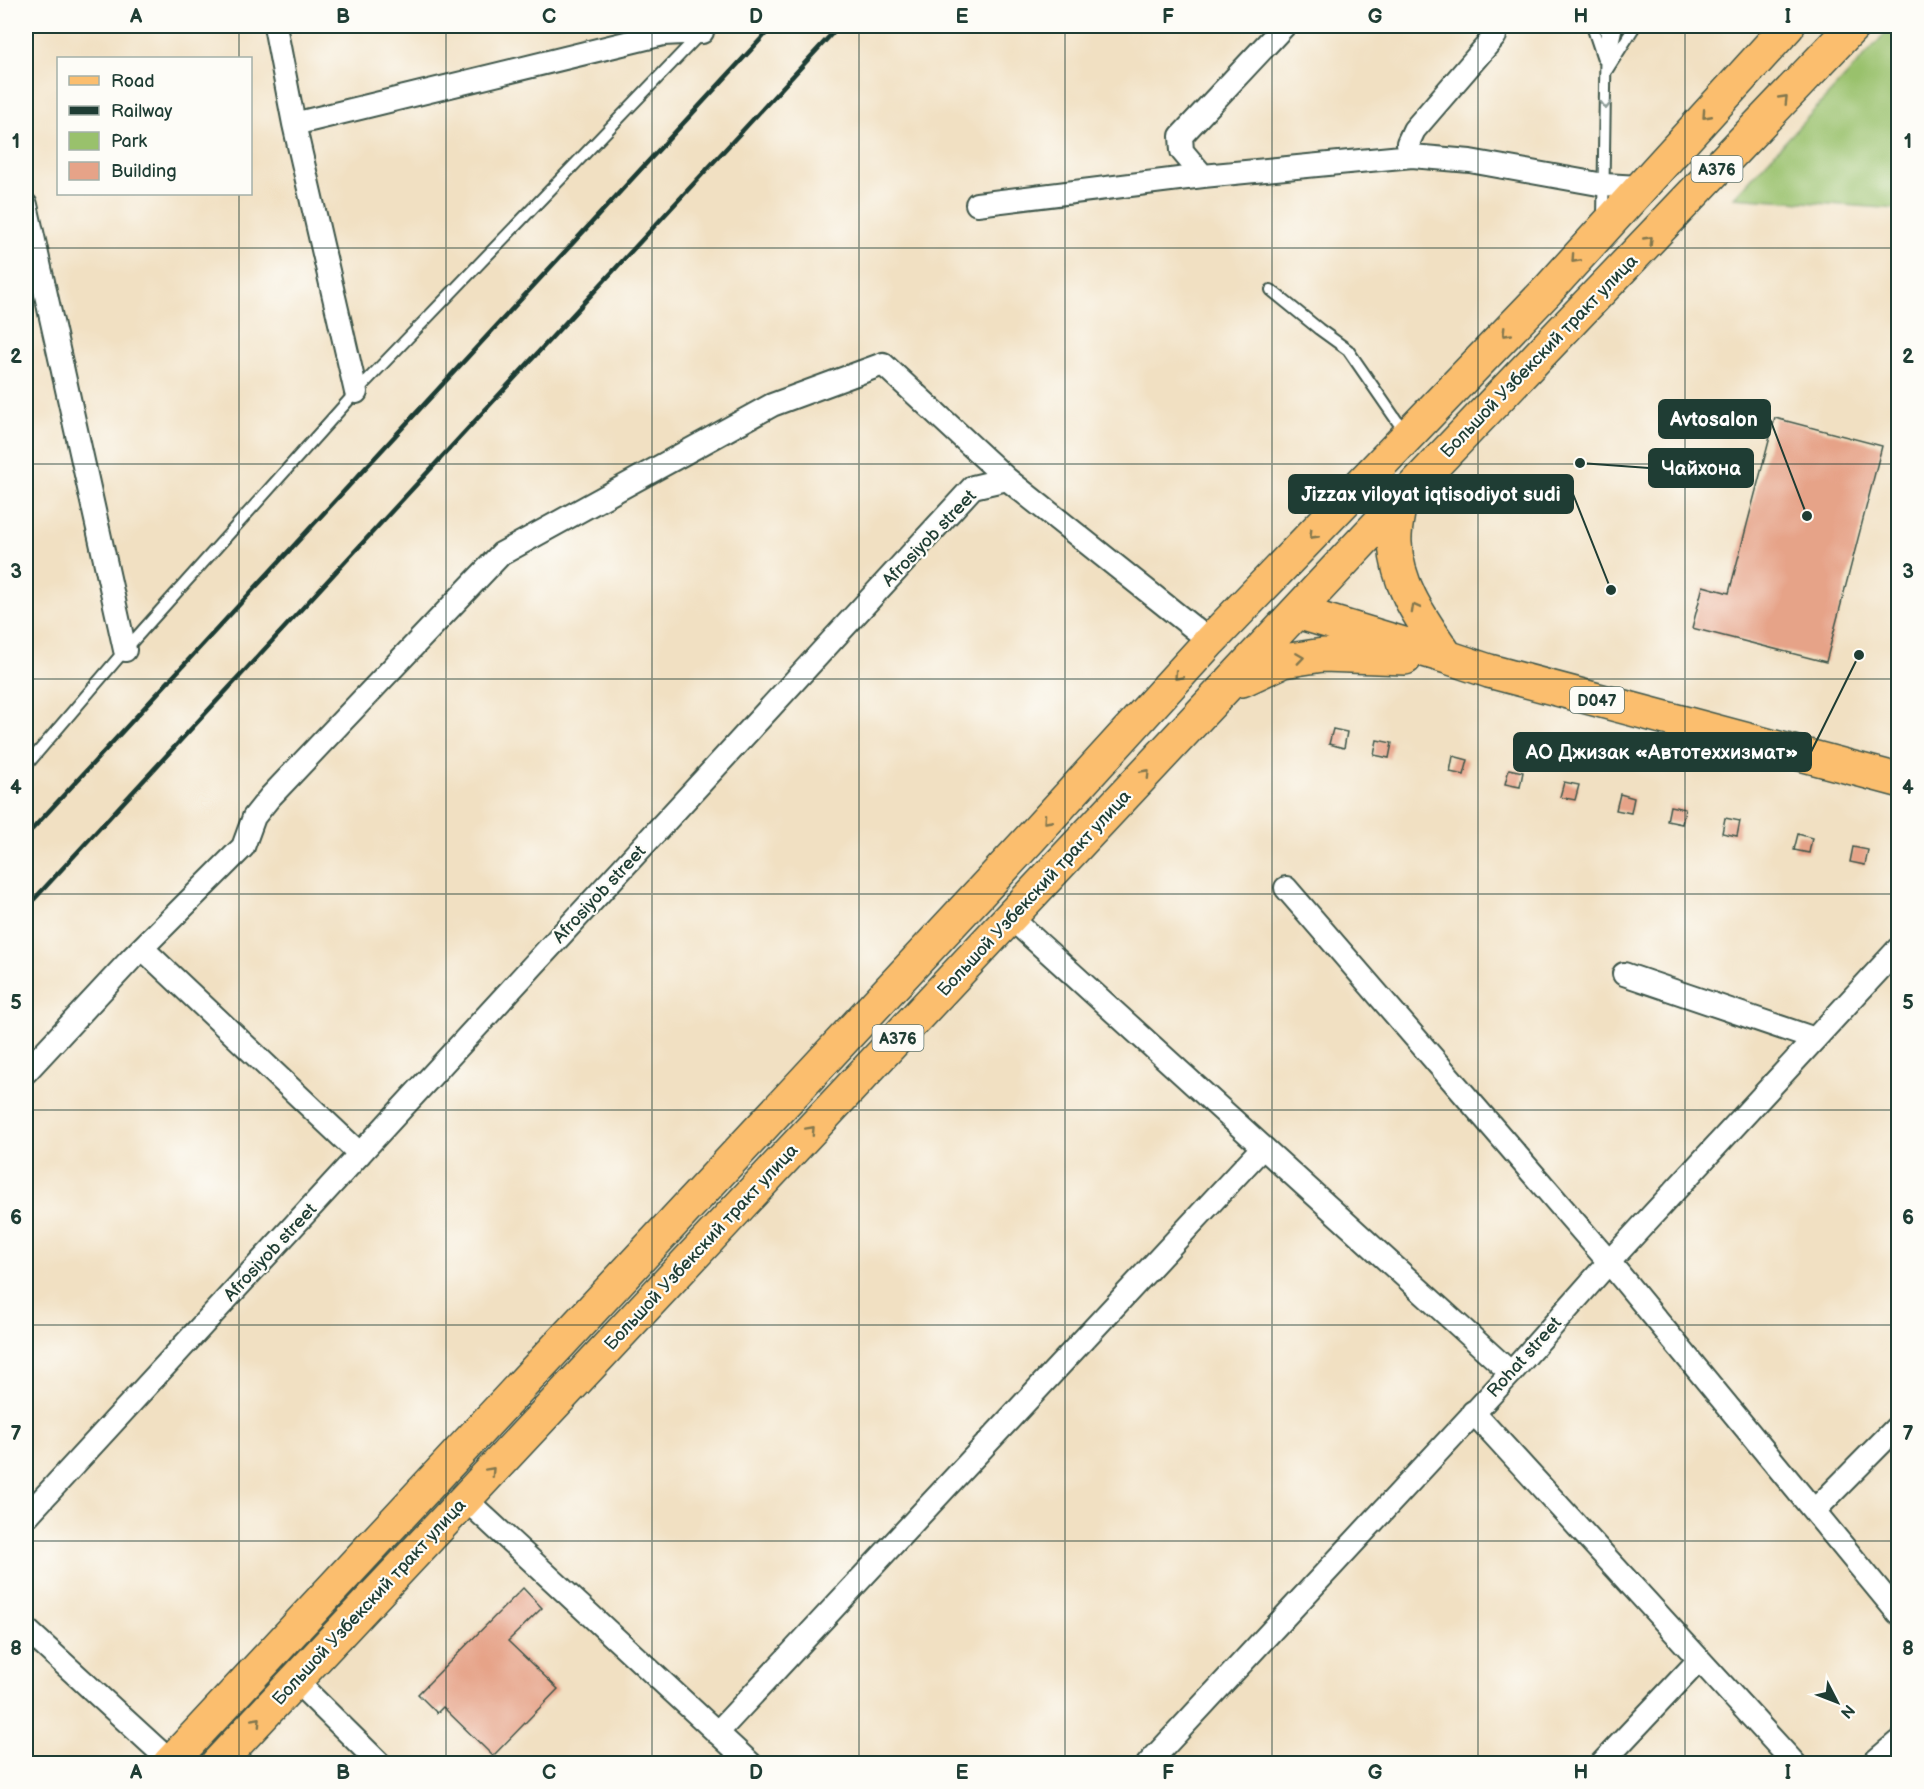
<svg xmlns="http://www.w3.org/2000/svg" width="1924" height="1789" font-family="'Balsamiq Sans',sans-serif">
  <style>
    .green { fill: #99c16c; stroke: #5c7f50; stroke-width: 1.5 }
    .building { fill: #e6a388 }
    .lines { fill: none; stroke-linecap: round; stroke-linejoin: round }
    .service-casing { stroke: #3e5549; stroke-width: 14 }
    .minor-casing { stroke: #3e5549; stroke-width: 26 }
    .primary-casing { stroke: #3e5549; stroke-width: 36 }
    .service { stroke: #fff; stroke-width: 10 }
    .minor { stroke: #fff; stroke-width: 22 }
    .primary { stroke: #fbbe6e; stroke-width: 33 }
    .rail { stroke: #1f3d34; stroke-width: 4.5 }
    .oneway { stroke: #82774e }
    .oneway2 { stroke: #8f9e9a }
    .grid { fill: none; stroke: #1f3d34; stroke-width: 1.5; stroke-opacity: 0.55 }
    .labels { text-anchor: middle; stroke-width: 4.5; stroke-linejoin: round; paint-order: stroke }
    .shield { fill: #fdfcf7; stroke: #62766e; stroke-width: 1.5 }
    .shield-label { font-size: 16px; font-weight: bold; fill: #1f3d34 }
    .street-label { font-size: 18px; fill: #1f3d34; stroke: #fdfcf7 }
    .leader { fill: none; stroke: #1f3d34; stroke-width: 2 }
    .callout-dot { fill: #1f3d34; stroke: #fdfcf7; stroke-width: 2 }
    .callout { fill: #1f3d34; stroke: #1f3d34; stroke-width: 2 }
    .callout-label { font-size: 20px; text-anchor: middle; font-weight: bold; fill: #fff }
    .neatline { fill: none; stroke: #1f3d34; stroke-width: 2 }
    .grid-label { font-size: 20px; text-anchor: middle; font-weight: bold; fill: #1f3d34 }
  </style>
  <rect width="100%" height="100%" fill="#fdfcf7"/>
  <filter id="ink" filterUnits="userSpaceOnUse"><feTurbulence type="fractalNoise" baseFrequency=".0167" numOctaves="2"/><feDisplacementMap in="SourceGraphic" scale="12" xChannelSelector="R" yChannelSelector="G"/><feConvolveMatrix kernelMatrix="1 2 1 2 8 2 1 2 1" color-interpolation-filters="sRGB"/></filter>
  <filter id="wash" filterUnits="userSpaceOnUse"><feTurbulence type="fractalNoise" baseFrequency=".008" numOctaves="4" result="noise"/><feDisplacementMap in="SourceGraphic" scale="24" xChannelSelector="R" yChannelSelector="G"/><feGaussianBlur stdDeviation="1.35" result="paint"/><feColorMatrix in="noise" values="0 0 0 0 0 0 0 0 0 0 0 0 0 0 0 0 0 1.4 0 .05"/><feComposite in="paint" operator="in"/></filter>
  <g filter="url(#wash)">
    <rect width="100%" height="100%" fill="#f1e0c2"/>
    <path class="green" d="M1892 26H1898V209L1734 197Z"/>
    <g id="blocks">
      <path class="building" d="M1775 418 1882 446 1826 662 1692 628 1703 586 1729 593Z
        M1333 729 1347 732 1344 748 1329 744Z
        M1377 740 1392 743 1389 758 1374 755Z
        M1453 756 1468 760 1464 775 1450 772Z
        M1509 769 1523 772 1520 787 1505 784Z
        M1564 782 1579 785 1575 800 1560 797Z
        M1620 794 1634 798 1631 813 1616 810Z
        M1670 806 1685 809 1682 824 1667 821Z
        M1725 818 1740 821 1737 836 1722 833Z
        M1798 834 1812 838 1809 853 1794 850Z
        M1853 847 1868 850 1865 865 1850 862Z
        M523 1588 542 1608 508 1641 558 1689 493 1756 443 1707 437 1713 418 1694Z"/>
    </g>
  </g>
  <g filter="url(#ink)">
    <use href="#blocks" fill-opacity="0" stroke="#3e5549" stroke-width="1.5"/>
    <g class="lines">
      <defs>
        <path id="service" d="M1592 26 1603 59
          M1611 53 1617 26
          M1607 70 1635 26
          M1603 217 1606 26
          M1271 290 1319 329 1348 350 1406 434
          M26 766 125 650 356 392 702 32 715 26"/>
        <path id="minor" d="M275 26 294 124 356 392
          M294 124 663 34 702 32
          M1412 156 1408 143 1414 130 1495 36
          M1203 176 1182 151 1181 136 1284 26
          M977 204 1203 176 1412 156 1470 161 1604 185 1640 187
          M26 205 125 650
          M1286 888 1609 1262 1898 1613
          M1011 918 1511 1373
          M142 948 360 1154
          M1624 974 1815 1039
          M26 1072 132 958 243 847 254 817 270 797 501 554 772 405 883 364 1007 479
          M1473 1412 1795 1764
          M465 1499 751 1764
          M1814 1511 1898 1426
          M26 1517 973 487 1007 479 1210 641
          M26 1629 171 1762
          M295 1680 380 1764
          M717 1733 1262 1148
          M1148 1764 1511 1373 1609 1262 1898 949
          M1601 1764 1699 1660
          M1872 1764 1898 1742"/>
        <path id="primary" d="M1400 501C1398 515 1394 530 1395 543 1397 587 1423 621 1447 657
          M1297 612 1447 657 1489 671 1898 780
          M1242 680 1283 661 1323 655 1405 658
          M169 1764 1028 841 1210 641 1547 291 1788 26
          M217 1764 1400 501 1853 26"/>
      </defs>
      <use href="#service" class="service-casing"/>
      <use href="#minor" class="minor-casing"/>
      <use href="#primary" class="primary-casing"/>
      <use href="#service" class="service"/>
      <use href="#minor" class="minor"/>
      <use href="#primary" class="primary"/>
      <path class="rail" d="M26 836 773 26
        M26 908 839 26"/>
    </g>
    <defs><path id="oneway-chevron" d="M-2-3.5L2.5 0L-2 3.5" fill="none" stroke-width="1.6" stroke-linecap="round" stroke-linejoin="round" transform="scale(1.5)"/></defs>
    <g class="oneway">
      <use href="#oneway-chevron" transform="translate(1784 99) rotate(-46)"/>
      <use href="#oneway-chevron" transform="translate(1706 115) rotate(132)"/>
      <use href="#oneway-chevron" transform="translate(1649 240) rotate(-46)"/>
      <use href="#oneway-chevron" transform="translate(1575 259) rotate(132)"/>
      <use href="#oneway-chevron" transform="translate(1506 333) rotate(134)"/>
      <use href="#oneway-chevron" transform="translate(1313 535) rotate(134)"/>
      <use href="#oneway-chevron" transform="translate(1415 608) rotate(-119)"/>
      <use href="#oneway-chevron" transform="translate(1300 658) rotate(-8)"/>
      <use href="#oneway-chevron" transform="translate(1178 676) rotate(132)"/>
      <use href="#oneway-chevron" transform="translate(1146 773) rotate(-47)"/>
      <use href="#oneway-chevron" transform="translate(1047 820) rotate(132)"/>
      <use href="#oneway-chevron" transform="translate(811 1130) rotate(-47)"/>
      <use href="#oneway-chevron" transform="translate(491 1471) rotate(-47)"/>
      <use href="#oneway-chevron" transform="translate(257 1721) rotate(-47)"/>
    </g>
    <use class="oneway2" href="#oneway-chevron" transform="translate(1606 105) rotate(91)"/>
  </g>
  <path class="grid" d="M239 26V58M446 26V1764M652 26V1764M859 26V1764M1065 26V1764M1272 26V1764M1478 26V1764M1685 26V1764M239 194V1764M26 248H1898M26 464H1898M26 679H1898M26 894H1898M26 1110H1898M26 1325H1898M26 1541H1898"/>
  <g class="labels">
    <g class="shield">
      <rect x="1691.5" y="156" width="51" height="26" rx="4.5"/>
      <rect x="1570" y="687" width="54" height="26" rx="4.5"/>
      <rect x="872.5" y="1025" width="51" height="26" rx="4.5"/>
    </g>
    <g class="shield-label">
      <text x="1717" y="175">A376</text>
      <text x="1597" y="706">D047</text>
      <text x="898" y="1044">A376</text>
    </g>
    <g class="street-label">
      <text transform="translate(1539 356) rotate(-46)" y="6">Большой Узбекский тракт улица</text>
      <text transform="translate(929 538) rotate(-46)" y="6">Afrosiyob street</text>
      <text transform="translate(1034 893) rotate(-47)" y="6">Большой Узбекский тракт улица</text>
      <text transform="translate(599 894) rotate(-47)" y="6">Afrosiyob street</text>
      <text transform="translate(701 1247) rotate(-47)" y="6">Большой Узбекский тракт улица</text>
      <text transform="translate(270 1252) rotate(-47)" y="6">Afrosiyob street</text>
      <text transform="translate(1524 1357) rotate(-48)" y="6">Rohat street</text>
      <text transform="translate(369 1602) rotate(-47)" y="6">Большой Узбекский тракт улица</text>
    </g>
  </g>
  <path class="leader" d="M1807 516L1770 419M1580 463L1649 468M1611 590L1573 494M1859 655L1811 752"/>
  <g class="callout-dot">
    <circle cx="1807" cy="516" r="6"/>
    <circle cx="1580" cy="463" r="6"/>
    <circle cx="1611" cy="590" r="6"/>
    <circle cx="1859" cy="655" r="6"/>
  </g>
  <g class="callout">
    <rect x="1659" y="400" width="111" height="38" rx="6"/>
    <rect x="1649" y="449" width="104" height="38" rx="6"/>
    <rect x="1289" y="475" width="284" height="38" rx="6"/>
    <rect x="1514" y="733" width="297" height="38" rx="6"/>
  </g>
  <g class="callout-label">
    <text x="1714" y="426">Avtosalon</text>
    <text x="1701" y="475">Чайхона</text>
    <text x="1431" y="501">Jizzax viloyat iqtisodiyot sudi</text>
    <text x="1662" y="759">АО Джизак «Автотеххизмат»</text>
  </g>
  <rect width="1924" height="1789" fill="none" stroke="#fdfcf7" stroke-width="66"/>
  <rect x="57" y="57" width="195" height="138" fill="#fdfcf7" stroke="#a4b0a9" stroke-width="1.5"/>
  <rect x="69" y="76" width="30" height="9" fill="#fbbe6e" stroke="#a4b0a9" stroke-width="1.5"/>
  <text x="111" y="87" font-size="18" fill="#1f3d34">Road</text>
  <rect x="69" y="106" width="30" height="9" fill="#1f3d34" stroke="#a4b0a9" stroke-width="1.5"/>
  <text x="111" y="117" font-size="18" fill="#1f3d34">Railway</text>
  <rect x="69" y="132" width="30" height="18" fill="#99c16c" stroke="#a4b0a9" stroke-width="1.5"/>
  <text x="111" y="147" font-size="18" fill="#1f3d34">Park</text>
  <rect x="69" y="162" width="30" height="18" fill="#e6a388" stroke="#a4b0a9" stroke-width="1.5"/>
  <text x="111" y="177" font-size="18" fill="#1f3d34">Building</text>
  <g transform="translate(1837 1702) rotate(132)" stroke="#fdfcf7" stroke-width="4.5" paint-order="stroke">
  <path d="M0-4.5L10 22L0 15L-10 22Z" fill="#1f3d34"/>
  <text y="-9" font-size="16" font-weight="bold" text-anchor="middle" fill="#1f3d34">N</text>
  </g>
  <rect x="33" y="33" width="1858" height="1723" class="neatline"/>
  <g class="grid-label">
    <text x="136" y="23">A</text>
    <text x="343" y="23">B</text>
    <text x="549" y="23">C</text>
    <text x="756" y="23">D</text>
    <text x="962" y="23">E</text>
    <text x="1168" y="23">F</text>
    <text x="1375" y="23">G</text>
    <text x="1581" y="23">H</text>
    <text x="1788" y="23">I</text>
    <text x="16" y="148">1</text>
    <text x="1908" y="148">1</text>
    <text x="16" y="363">2</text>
    <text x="1908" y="363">2</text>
    <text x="16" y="578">3</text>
    <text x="1908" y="578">3</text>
    <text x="16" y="794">4</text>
    <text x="1908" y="794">4</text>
    <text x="16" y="1009">5</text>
    <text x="1908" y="1009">5</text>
    <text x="16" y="1224">6</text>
    <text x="1908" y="1224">6</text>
    <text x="16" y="1440">7</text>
    <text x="1908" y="1440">7</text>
    <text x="16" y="1655">8</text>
    <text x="1908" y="1655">8</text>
    <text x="136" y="1779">A</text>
    <text x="343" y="1779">B</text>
    <text x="549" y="1779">C</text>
    <text x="756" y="1779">D</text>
    <text x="962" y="1779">E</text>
    <text x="1168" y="1779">F</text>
    <text x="1375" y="1779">G</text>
    <text x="1581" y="1779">H</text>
    <text x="1788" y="1779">I</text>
  </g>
</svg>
